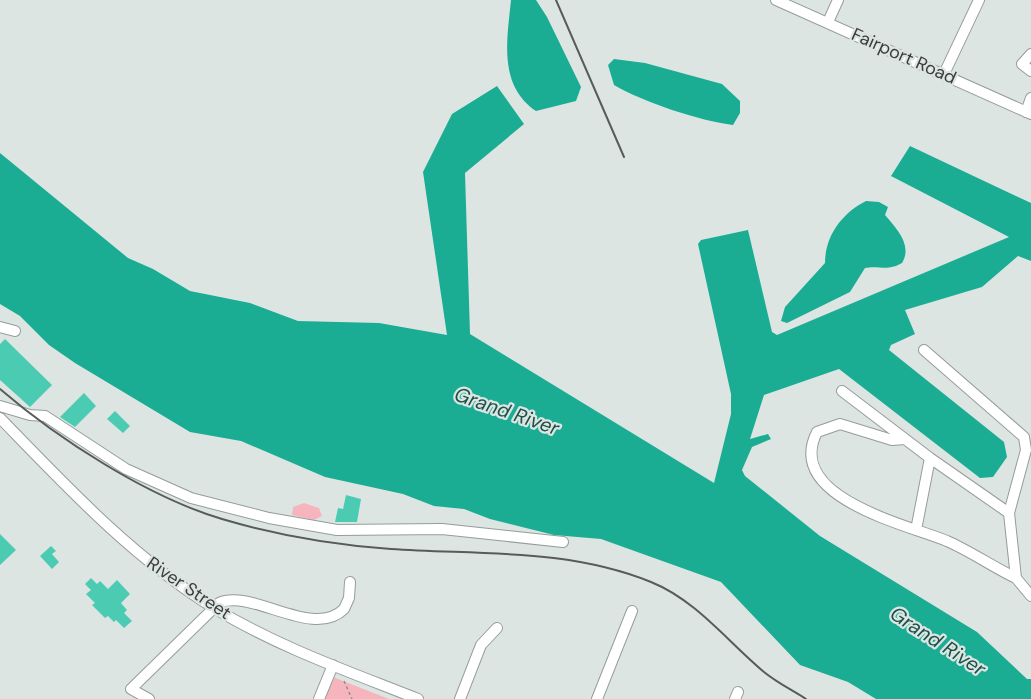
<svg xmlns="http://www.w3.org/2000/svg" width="1031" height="699" font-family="'DM Sans',sans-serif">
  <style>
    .green { fill: #f6b5bc }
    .water { fill: #1bad94 }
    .building { fill: #4bccb2 }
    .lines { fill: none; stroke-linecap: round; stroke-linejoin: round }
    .minor-casing { stroke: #959d9b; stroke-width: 12 }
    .path { stroke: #898e8d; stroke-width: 1.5; stroke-dasharray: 3 3; stroke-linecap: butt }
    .minor { stroke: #fff; stroke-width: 10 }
    .rail { stroke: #575b5a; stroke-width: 2 }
    .labels { text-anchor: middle; stroke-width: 4.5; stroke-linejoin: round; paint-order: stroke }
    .street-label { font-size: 18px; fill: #3a3d3d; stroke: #dde5e3 }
    .water-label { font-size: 20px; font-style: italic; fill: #1b5146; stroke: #dde5e3 }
  </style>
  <rect width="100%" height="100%" fill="#dde5e3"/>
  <path class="green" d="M304 503 319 508 322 516 314 520 292 515 293 507Z
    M333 677 389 699H325Z"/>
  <path class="water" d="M511 0H536L547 17 581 87 576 101 536 111C498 85 507 40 511 0Z
    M614 59 645 63 722 84 740 101V113L733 125C700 121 643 102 614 85L608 65Z
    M497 86 524 124 465 173 470 334 714 483 731 414V394L698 244 701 240 748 230 772 332 777 335 1009 237 891 176 910 146 1031 203V261L1018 256 982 287 905 310 915 334 891 345 889 350 1004 442 1007 457 993 477 980 478 839 369 764 395 750 439 768 434 771 439 752 447 742 470 745 476 820 536 977 632 1027 679H1031V699H876L848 682 800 665 721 582 601 539 554 535 490 519 464 509 434 506 403 494 325 477 241 441 190 432 75 363 49 345 20 316 0 304V153L128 258 153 269 190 291 250 303 298 321 379 323 447 335 423 172 452 114Z
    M866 201 879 202 888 207 885 215C896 228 913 245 902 263 886 272 880 265 865 268L850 292 787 323 781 321 785 307 825 263C825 236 842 213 866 201Z"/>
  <path class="building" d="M5 339 52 385 30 407 0 380V344Z
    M84 393 96 406 75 427 60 417Z
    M115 411 130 426 123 433 107 419Z
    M346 495 361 499 357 522H335L338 508 343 509Z
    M0 534 16 550 0 565Z
    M51 546 56 551 52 554 59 562 52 569 40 556Z
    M91 578 97 584 100 581 108 589 117 580 130 594 121 603 127 610 124 613 132 621 124 628 116 620 114 622 108 616 105 618 92 605 95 603 86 594 91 590 85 584Z"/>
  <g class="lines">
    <defs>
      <path id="minor" d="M776 0 1031 114
        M828 22 838 0
        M1031 54 1022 64 1031 71
        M944 74 979 0
        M1026 112 1031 98
        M0 327 15 331
        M924 350 1024 437 1026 450 1009 513 1016 578 1031 596
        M842 391 930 458 1009 513
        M0 406 30 415 45 416 126 469 191 498 269 518 337 530 442 529 563 542
        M0 418C67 487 132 557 214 608 278 647 350 672 418 699
        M905 439 892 440 840 424 817 432C784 497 905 524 947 541 970 551 993 567 1016 578
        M916 530 930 458
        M149 699 131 689 219 603C252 588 313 640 344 609L349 598 350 582
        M319 699 333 665
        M460 699 481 645 497 628
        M597 699 632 611
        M735 699 738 692"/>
    </defs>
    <use href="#minor" class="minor-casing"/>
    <path class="path" d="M344 681 352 699"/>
    <use href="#minor" class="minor"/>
    <path class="rail" d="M556 0 624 157
      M0 389C58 439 148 497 222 519 276 535 335 545 391 549 479 555 567 548 651 582 696 600 728 642 764 672 776 682 792 690 806 699"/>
  </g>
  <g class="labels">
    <g class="street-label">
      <text transform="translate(904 56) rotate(24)" y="6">Fairport Road</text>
      <text transform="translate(189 588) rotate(34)" y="6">River Street</text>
    </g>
    <g class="water-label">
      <text transform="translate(507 411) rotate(19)" y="7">Grand River</text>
      <text transform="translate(938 641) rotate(33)" y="7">Grand River</text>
    </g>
  </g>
</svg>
